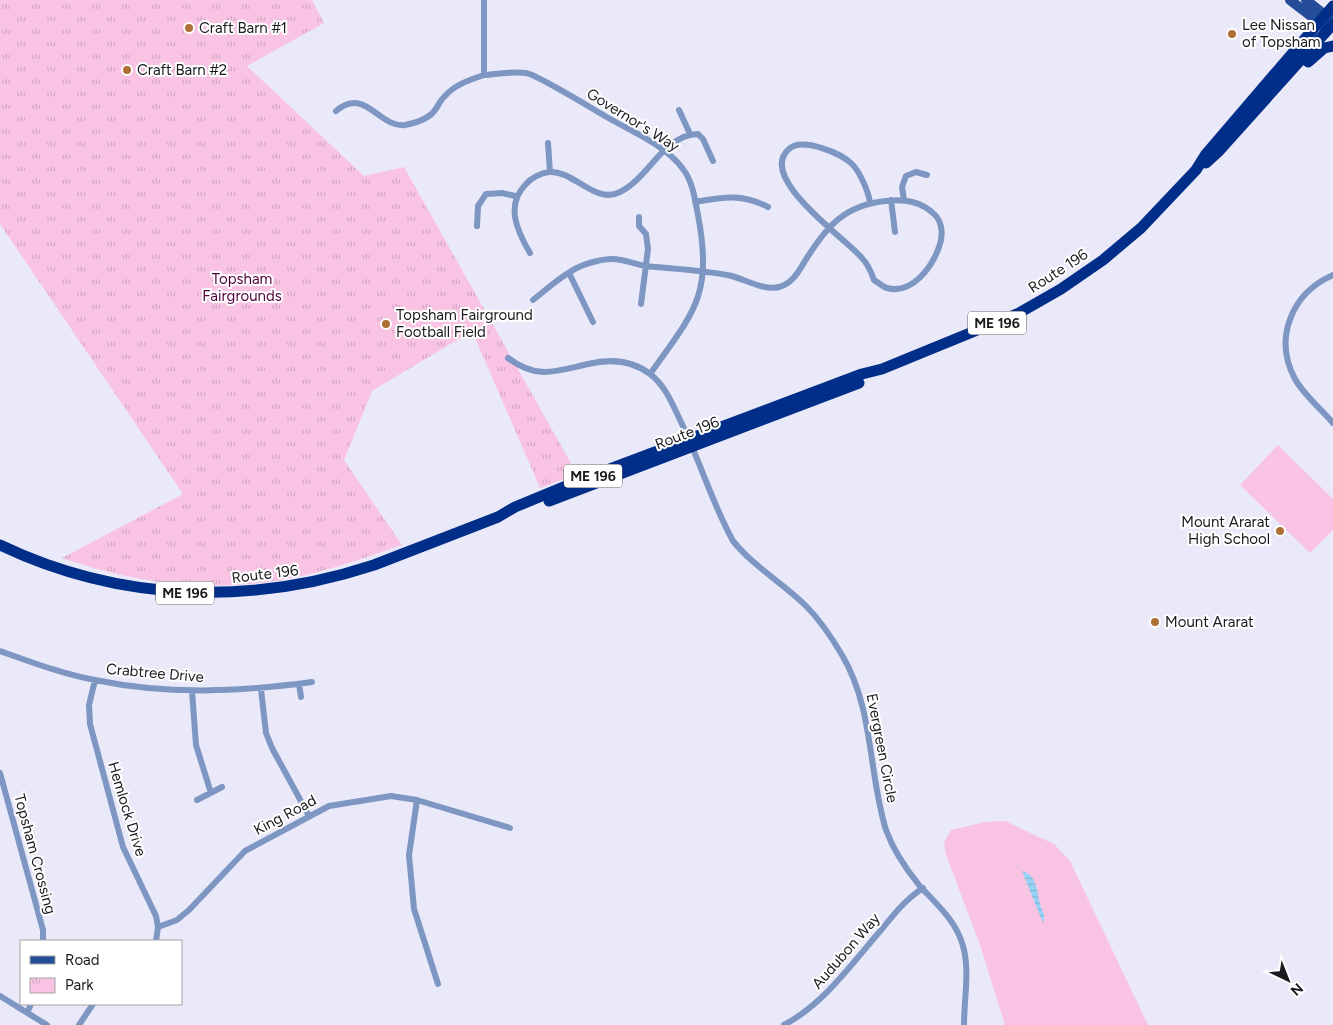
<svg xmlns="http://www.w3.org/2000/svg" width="1333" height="1025" font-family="Figtree,sans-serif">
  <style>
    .grass { fill: #f9c3e4 }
    .park { fill: url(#park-tufts) }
    .water { fill: url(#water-rules) }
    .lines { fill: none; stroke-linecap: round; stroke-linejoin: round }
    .street { stroke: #7e96c2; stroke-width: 6 }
    .primary { stroke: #254c98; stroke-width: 10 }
    .highway { stroke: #012e88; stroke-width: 11 }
    .poi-dot { fill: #ae6f35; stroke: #fff; stroke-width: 2 }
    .labels { text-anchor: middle; stroke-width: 4; stroke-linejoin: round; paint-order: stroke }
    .shield { fill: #fff; stroke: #5f5f62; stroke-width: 1 }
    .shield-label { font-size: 14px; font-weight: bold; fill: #1a1a1f }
    .poi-label { font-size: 15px; fill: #1a1a1f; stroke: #fff; text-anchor: start }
    .street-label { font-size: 15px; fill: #1a1a1f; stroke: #fff }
    .park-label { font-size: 15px; fill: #52013e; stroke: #fff }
  </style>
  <defs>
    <pattern id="park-tufts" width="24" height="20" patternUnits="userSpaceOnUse" patternTransform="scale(1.25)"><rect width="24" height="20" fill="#f9c3e4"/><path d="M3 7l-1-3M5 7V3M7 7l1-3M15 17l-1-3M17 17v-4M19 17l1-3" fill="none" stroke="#d5a7c3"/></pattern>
    <pattern id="water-rules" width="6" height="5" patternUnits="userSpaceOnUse" patternTransform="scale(1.25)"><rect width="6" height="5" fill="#98d2f5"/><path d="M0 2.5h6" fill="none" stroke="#82b4d2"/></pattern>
  </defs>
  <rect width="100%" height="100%" fill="#eae9f9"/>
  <path class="grass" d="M1278 445 1333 499V530L1310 553 1240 485Z
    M1005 821 1054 844 1070 861 1148 1025H1005L979 942 946 855 944 842 951 830 985 822Z"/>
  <path class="park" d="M0 0H312L324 23 247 66 364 176 404 167 577 474 540 488 472 331 372 391 344 460 402 545C373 555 344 565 314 573 226 595 147 587 62 558L183 494 0 224Z"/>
  <path class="water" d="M1022 871C1037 875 1037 891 1040 904 1042 911 1046 914 1043 923Z"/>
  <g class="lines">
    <path class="street" d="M484 0V75C497 74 513 71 526 73 538 75 591 108 605 116 630 131 666 145 683 169 693 182 695 200 698 215 713 296 694 312 650 374
      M679 110 690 134
      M336 111C366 86 378 128 405 125 415 123 429 119 435 110 438 106 440 101 444 97 454 85 469 80 484 75
      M548 143 550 172
      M891 200 895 232
      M904 200 902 187 906 176 916 172 927 175
      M695 202C723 197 742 193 768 207
      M639 217V226L646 234 648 249 641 304
      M477 226 478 206 486 194 502 193 515 196
      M530 253C517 231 505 205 526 184 531 178 541 173 549 172 574 170 595 205 620 192 649 178 663 135 698 134L703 139 713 161
      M569 273 593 322
      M1333 275C1292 293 1273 338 1295 379 1304 395 1321 409 1333 423
      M533 300C547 289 563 274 579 267 587 263 603 259 612 259 624 259 634 264 645 266 674 269 704 270 732 276 746 280 765 291 779 287 792 284 799 271 805 261 826 227 844 205 886 201 905 199 921 201 935 215 943 223 943 237 939 247 932 267 912 295 887 288 883 287 878 282 874 280 871 271 868 264 861 257 845 238 756 177 789 149 802 137 841 153 852 164 860 172 868 191 870 202
      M508 358C537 380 556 371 588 364 609 359 632 360 650 374 665 385 673 405 681 422 700 461 712 503 733 541 754 567 783 583 806 606 820 620 832 638 842 655 874 709 868 772 886 830 893 849 906 869 919 885 936 904 956 920 963 946 970 971 964 999 964 1025
      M0 651C31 662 63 674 95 680 167 695 239 692 312 682
      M95 680 89 705 90 724 123 847 156 916 158 927 156 941
      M299 684 301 697
      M261 689 266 733 272 748 309 816
      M192 691 196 745 211 793
      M0 773 43 930V941
      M197 800 222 787
      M417 800 409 855 414 909 438 984
      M158 927 177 920 189 910 245 851 329 806 391 796 417 800 510 828
      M0 996 47 1025
      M28 1011 31 1004
      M79 1025 93 1004
      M784 1025C825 1003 852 963 882 929 894 914 906 899 923 888"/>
    <path class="primary" d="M1290 0 1328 29
      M1306 0 1330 19"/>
    <path class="highway" d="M1308 62 1324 48 1333 46
      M1206 163 1218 152 1333 24
      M549 501 859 383
      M0 545C119 602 250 606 374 565L498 517 515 507 578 481 862 374 882 369 1019 313 1061 289 1103 260 1141 228 1196 170 1206 154 1236 119 1333 6"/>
  </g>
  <g class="poi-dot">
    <circle cx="189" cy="28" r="5"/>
    <circle cx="1232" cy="34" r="5"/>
    <circle cx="127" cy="70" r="5"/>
    <circle cx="386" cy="324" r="5"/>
    <circle cx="1280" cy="531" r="5"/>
    <circle cx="1155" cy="622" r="5"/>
  </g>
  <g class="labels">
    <g class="shield">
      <rect x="968" y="311.5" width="58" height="23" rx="4"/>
      <rect x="564" y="464.5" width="58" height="23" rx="4"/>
      <rect x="156" y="581.5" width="58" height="23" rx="4"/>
    </g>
    <g class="shield-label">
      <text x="997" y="328">ME 196</text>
      <text x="593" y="481">ME 196</text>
      <text x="185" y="598">ME 196</text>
    </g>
    <g class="poi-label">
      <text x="1242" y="30">Lee Nissan<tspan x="1242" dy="17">of Topsham</tspan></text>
      <text x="199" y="33">Craft Barn #1</text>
      <text x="137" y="75">Craft Barn #2</text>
      <text x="396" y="320">Topsham Fairground<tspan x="396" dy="17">Football Field</tspan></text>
      <text x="1270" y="527" text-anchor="end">Mount Ararat<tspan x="1270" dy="17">High School</tspan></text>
      <text x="1165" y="627">Mount Ararat</text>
    </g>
    <g class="street-label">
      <text transform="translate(633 120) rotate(32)" y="5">Governor's Way</text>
      <text transform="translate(1058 271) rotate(-33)" y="5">Route 196</text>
      <text transform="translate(687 433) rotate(-21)" y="5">Route 196</text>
      <text transform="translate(265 574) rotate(-7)" y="5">Route 196</text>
      <text transform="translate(155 673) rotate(5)" y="5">Crabtree Drive</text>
      <text transform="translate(882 748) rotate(79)" y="5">Evergreen Circle</text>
      <text transform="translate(127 809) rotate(73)" y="5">Hemlock Drive</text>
      <text transform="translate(285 815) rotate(-28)" y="5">King Road</text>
      <text transform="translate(35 854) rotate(75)" y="5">Topsham Crossing</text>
      <text transform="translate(846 951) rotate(-49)" y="5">Audubon Way</text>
    </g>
    <g class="park-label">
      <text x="242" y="284">Topsham<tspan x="242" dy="17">Fairgrounds</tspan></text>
    </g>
  </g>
  <rect x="20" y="940" width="162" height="65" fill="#ffffff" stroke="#a3a3a5"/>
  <rect x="30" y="956" width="25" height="8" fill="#254c98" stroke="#a3a3a5"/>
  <text x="65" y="965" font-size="15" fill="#1a1a1f">Road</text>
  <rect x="30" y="978" width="25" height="15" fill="url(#park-tufts)" stroke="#a3a3a5"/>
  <text x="65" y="990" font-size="15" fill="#1a1a1f">Park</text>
  <g transform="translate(1288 980) rotate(137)" stroke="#ffffff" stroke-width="4" paint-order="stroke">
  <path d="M0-4L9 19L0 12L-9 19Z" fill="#1a1a1f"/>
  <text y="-8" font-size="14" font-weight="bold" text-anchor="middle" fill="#1a1a1f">N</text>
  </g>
</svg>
